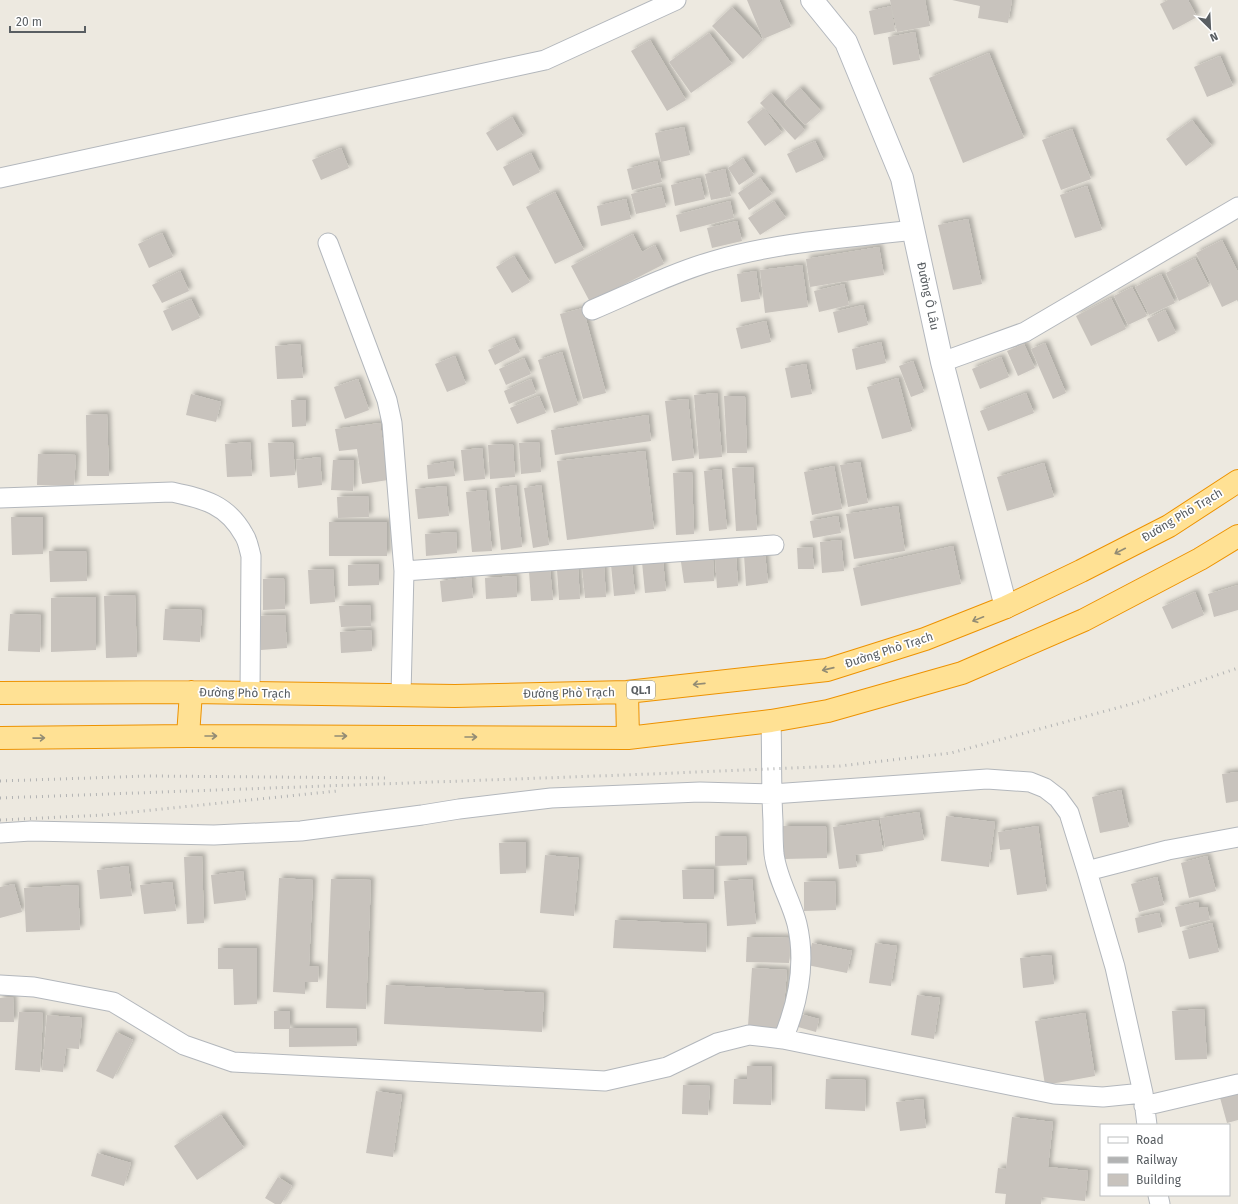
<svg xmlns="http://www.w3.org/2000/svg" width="1238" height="1204" font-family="'Fira Sans',sans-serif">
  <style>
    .building { fill: #c8c3bd; filter: url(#shadow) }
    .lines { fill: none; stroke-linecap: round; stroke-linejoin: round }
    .minor-casing { stroke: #b3b7bc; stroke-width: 21 }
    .secondary-casing { stroke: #b4b8be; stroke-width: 24 }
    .trunk-casing { stroke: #ed9200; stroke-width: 24 }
    .minor { stroke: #fff; stroke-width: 19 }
    .secondary { stroke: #fff; stroke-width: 22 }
    .trunk { stroke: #ffe194; stroke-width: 22 }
    .rail { stroke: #b2b3b3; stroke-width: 3; stroke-dasharray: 1 5; stroke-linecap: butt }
    .oneway { stroke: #938c74 }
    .labels { text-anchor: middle; stroke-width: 3.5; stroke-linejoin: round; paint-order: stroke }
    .shield { fill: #fff; stroke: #8b8e91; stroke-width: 1 }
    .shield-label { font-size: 11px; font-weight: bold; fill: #595e62 }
    .street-label { font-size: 12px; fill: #595e62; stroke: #fff }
  </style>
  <defs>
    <filter id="shadow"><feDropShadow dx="3.5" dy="-3.5" stdDeviation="2" flood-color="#0004"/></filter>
  </defs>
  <rect width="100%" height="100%" fill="#ede9e0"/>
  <path class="building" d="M747 0H779L791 27 763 39Z
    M890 0H925L930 26 897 32Z
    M952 0H1012L1008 23 978 18 980 6Z
    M1168 0H1188L1197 17 1173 30 1160 4Z
    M891 6 895 31 874 35 869 11Z
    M732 7 763 40 743 59 712 26Z
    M915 32 920 60 893 65 888 37Z
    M709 33 732 64 691 93 669 62Z
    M650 40 686 100 667 111 631 51Z
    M989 53 1024 138 963 163 929 78Z
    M1220 56 1233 86 1207 97 1194 67Z
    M800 88 821 111 805 125 784 102Z
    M771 93 805 130 795 140 760 103Z
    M764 108 782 133 765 146 747 122Z
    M512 117 523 136 497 151 486 133Z
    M1192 120 1212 146 1186 166 1166 139Z
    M684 127 690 155 661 162 655 133Z
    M1072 129 1091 179 1061 190 1042 140Z
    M815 141 824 160 796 173 787 154Z
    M341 148 349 168 321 180 312 160Z
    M531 153 540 172 513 186 503 167Z
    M743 158 754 175 739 185 728 168Z
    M657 161 662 182 632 190 627 169Z
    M725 169 731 196 711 200 705 174Z
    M700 178 705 199 675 206 671 185Z
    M760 178 772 194 749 210 738 193Z
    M1087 186 1102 230 1075 238 1060 195Z
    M661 187 666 207 636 214 631 194Z
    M555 192 584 250 555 264 526 207Z
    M626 199 631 219 601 226 597 206Z
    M730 201 734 218 680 232 676 215Z
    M774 201 786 218 760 235 748 218Z
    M968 219 982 284 953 290 938 225Z
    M737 221 742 241 712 248 707 228Z
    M162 233 173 257 149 268 138 244Z
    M633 234 642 252 655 245 664 264 590 302 571 266Z
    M1222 240 1238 272V302L1237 300 1222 307 1196 253Z
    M879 247 884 275 810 287 806 259Z
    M514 256 530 282 512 293 496 267Z
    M1195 258 1209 286 1179 301 1166 273Z
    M802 265 808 307 765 313 760 270Z
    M180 271 189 291 162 303 152 285Z
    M756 271 760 299 741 302 737 274Z
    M1161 274 1175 303 1149 315 1135 287Z
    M844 284 849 305 819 312 814 291Z
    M1132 287 1147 316 1128 325 1114 296Z
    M1111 298 1126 329 1091 346 1076 316Z
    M191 299 200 318 172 331 163 311Z
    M863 305 868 325 838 333 833 312Z
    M583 308 606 393 583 399 560 314Z
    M1165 310 1176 333 1158 342 1147 319Z
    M766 321 771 342 741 349 736 328Z
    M514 338 520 352 495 365 488 350Z
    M881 342 886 363 856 370 852 349Z
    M1045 343 1066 393 1053 399 1031 349Z
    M300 344 303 378 277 379 275 346Z
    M1024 344 1035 368 1018 376 1007 351Z
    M562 352 578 405 554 413 538 360Z
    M455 356 466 384 447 392 435 364Z
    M1001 357 1009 377 980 389 972 369Z
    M524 358 531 374 506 385 499 369Z
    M913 361 924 392 911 397 899 366Z
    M806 364 812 394 791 398 785 368Z
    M898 378 912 431 882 439 867 387Z
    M358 379 369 410 345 419 334 387Z
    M531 379 536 393 509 404 504 391Z
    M717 393 722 457 699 459 694 395Z
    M1026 393 1034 413 988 431 980 411Z
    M191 394 221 402 216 422 186 415Z
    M539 396 546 413 517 424 510 408Z
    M724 396H745L747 453H727Z
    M688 399 694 458 672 461 665 401Z
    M291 400H306V426L292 427Z
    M107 414 109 476H87L86 415Z
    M648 415 651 441 555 455 551 430Z
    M380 423 388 480 362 484 357 449 339 451 335 429Z
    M250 442 252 476 227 477 225 444Z
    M293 442 295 475 270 477 268 443Z
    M539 442 541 472 521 474 519 443Z
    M513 444 515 477 490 479 488 445Z
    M482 448 485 479 464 481 461 450Z
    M645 451 654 529 567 540 557 461Z
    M38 454 76 455 74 486 37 485Z
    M320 457 322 485 298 488 296 460Z
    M333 460H354L353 491 331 490Z
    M453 461 455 476 428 479 427 465Z
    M860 462 868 503 848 507 840 465Z
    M1044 463 1054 497 1007 511 997 477Z
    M834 466 842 509 812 515 804 472Z
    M753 467 757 530 736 531 732 468Z
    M721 469 727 529 709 531 704 471Z
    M692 472 694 534 676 535 673 473Z
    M516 485 522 547 501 550 495 488Z
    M541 485 549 545 533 548 524 488Z
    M446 486 449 516 418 519 415 489Z
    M486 490 492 551 472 552 466 492Z
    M368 496 369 517 338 518 337 497Z
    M898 506 905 551 854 559 846 514Z
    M838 516 841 533 813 538 810 521Z
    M11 517H43V554L12 555Z
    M329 522H387V556H329Z
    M456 532 457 553 426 556 425 534Z
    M841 540 844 571 822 573 820 542Z
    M953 546 961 584 861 606 853 568Z
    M812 547 814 569H798L797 548Z
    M49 551H86L87 581 50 582Z
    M765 553 768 583 746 586 744 555Z
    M736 555 738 586 717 588 715 558Z
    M713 560 714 581 684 583 681 562Z
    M663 561 666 591 645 593 642 562Z
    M379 564V585L348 586V565Z
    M632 564 635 594 614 596 611 565Z
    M604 566 606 597 585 598 582 568Z
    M578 568 580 599 559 600 557 570Z
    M333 569 335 602 310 604 308 570Z
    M550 569 553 600 531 601 529 571Z
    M516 576 517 597 486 599 485 578Z
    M471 577 473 598 442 602 440 581Z
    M284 578 285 609 263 610V579Z
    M1238 585V610L1214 617 1208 594Z
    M1195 592 1204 615 1172 629 1162 607Z
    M135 595 137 657 106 658 104 596Z
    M96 597V650L51 652V598Z
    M370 605 371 626 341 627 339 606Z
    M165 609 202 610 200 642 163 640Z
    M10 614 41 615 40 652 8 651Z
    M285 615 287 648 261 650 259 616Z
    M371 630 372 651 341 653 340 632Z
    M1238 772V801L1226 803 1222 774Z
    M1121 790 1129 827 1100 833 1092 797Z
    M919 812 924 840 885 847 880 818Z
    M946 816 995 822 989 867 941 861Z
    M878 820 883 851 855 855 857 867 839 869 833 827Z
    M783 826H826L827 858 784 859Z
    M1038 826 1047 891 1017 895 1010 849 1000 850 998 832Z
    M715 836H746L747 865 715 866Z
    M526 842V873L500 874 499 843Z
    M545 855 579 858 574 916 540 913Z
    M202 856 204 923 187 924 184 857Z
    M1207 856 1216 891 1189 898 1181 863Z
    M128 866 132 896 100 899 97 870Z
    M714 869V899H683L682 870Z
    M243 871 246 900 214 904 211 875Z
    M1157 877 1164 905 1139 912 1131 884Z
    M279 878 313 880 309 966 319 967 318 982H305V994L273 992Z
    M331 879 371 880 366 1009 326 1008Z
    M752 879 756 924 727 926 724 881Z
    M835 881 836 910 804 911V882Z
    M172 882 176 911 144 914 140 885Z
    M14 884 22 912 0 918V887Z
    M78 885 80 930 26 932 24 888Z
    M1198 902 1199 908 1207 907 1210 920 1180 927 1175 907Z
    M1159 913 1162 927 1138 933 1135 918Z
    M615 920 707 924 706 952 613 948Z
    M1212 923 1219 952 1189 959 1182 931Z
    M747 937 790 938 789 963 746 962Z
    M812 943 852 951 847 973 807 965Z
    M875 943 897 946 891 986 869 983Z
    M218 948H257V1004L234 1005 233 969H218Z
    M1051 955 1054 984 1023 988 1020 958Z
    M752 968 787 970 782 1029 748 1026Z
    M386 985 544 993 542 1032 384 1024Z
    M917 995 940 998 934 1039 911 1035Z
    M13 997 14 1022H0V998Z
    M1204 1009 1207 1059 1175 1060 1172 1011Z
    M274 1011H290V1028H356L357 1046 289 1047V1029H274Z
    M19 1012 43 1013 40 1072 15 1070Z
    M1085 1013 1095 1076 1045 1085 1035 1021Z
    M800 1014 819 1019 816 1032 798 1027Z
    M47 1015 82 1018 79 1049 66 1048 63 1072 42 1070Z
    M116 1032 133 1040 113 1079 96 1071Z
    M747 1066H772L771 1105 733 1104 734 1079H747Z
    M826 1079 866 1080 865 1111 825 1109Z
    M683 1085 710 1086 708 1115 682 1114Z
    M1238 1089V1120L1227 1123 1219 1094Z
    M376 1091 402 1095 393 1157 366 1153Z
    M923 1099 926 1128 900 1131 896 1102Z
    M221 1115 244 1148 197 1180 174 1146Z
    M1012 1117 1053 1122 1048 1167 1088 1171 1085 1201 1042 1197 1041 1204H1005L1006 1194 995 1193 998 1168 1006 1169Z
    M97 1153 131 1163 124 1186 91 1176Z
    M278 1177 292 1186 281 1204H275L265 1198Z"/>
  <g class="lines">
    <defs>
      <path id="minor" d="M0 178 545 60 676 0
        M328 243 387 400 392 423 404 571 401 695
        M592 310C632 293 672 273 713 261 778 242 847 238 914 230
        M942 362 1025 332 1238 207
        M0 498 172 492C204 499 227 504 244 535 248 541 249 549 251 556L250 693
        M404 571 774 545
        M771 721C772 754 771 788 773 821 773 832 773 843 774 854 777 879 791 900 797 924 806 962 798 1003 783 1039
        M0 833 31 831 214 835 301 831 422 815 459 809 551 798 700 792 772 794 987 779 1030 782 1045 788 1058 798 1069 813 1087 871 1115 967 1143 1093 1147 1125
        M1087 871 1168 850 1238 837
        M0 985 34 987 113 1002 184 1045 233 1062 605 1081 667 1067 717 1043 749 1035 783 1039 1054 1094 1103 1097 1143 1093
        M1144 1106 1238 1084
        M1158 1195 1160 1204"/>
      <path id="secondary" d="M812 0 846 42 902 178 942 362 1006 607"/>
      <path id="trunk" d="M627 692 628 738
        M0 693 191 692 455 696 627 692 827 670 925 639 1006 607 1081 571 1169 526 1238 481
        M188 736 191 692
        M0 738 188 736 628 738 771 721 828 711 962 673 1084 620 1200 559 1238 536"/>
    </defs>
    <use href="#minor" class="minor-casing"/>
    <use href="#secondary" class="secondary-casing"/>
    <use href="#trunk" class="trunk-casing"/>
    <use href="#minor" class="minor"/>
    <use href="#secondary" class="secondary"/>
    <use href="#trunk" class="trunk"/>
    <path class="rail" d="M0 781 148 776 389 778
      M0 798 651 774 840 766 951 753 1135 703 1238 668
      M0 820 104 815 337 791"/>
  </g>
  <defs><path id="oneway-shaft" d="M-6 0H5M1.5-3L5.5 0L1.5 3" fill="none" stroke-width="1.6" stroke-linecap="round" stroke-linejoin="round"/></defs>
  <g class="oneway">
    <use href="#oneway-shaft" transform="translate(1120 551) rotate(153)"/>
    <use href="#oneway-shaft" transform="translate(978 619) rotate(158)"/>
    <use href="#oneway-shaft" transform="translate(828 669) rotate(167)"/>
    <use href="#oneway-shaft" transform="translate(699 684) rotate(174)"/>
    <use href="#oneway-shaft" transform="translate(211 736)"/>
    <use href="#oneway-shaft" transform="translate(341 736)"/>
    <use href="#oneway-shaft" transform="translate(471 737)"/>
    <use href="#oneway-shaft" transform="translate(39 738) rotate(-1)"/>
  </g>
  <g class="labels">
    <rect class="shield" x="627" y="681" width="28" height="18" rx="3"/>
    <g class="shield-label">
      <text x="641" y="694">QL.1</text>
    </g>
    <g class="street-label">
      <text transform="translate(928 296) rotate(78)" y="4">Đường Ô Lâu</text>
      <text transform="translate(1182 515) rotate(-31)" y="4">Đường Phò Trạch</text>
      <text transform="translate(889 650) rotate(-18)" y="4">Đường Phò Trạch</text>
      <text transform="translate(245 693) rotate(1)" y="4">Đường Phò Trạch</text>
      <text transform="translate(569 693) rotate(-1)" y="4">Đường Phò Trạch</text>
    </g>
  </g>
  <rect x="1100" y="1124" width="130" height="72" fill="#ffffff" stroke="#bdbfc0"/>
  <rect x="1108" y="1137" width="20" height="6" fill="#ffffff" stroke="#bdbfc0"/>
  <text x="1136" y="1144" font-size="12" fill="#595e62">Road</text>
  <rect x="1108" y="1157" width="20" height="6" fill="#b2b3b3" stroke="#bdbfc0"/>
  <text x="1136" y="1164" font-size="12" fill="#595e62">Railway</text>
  <rect x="1108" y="1174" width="20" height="12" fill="#c8c3bd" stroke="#bdbfc0"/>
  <text x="1136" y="1184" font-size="12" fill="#595e62">Building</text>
  <g transform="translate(1210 28) rotate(156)" stroke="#ffffff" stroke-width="3" paint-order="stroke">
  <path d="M0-3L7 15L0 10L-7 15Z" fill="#595e62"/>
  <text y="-6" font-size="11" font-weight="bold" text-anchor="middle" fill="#595e62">N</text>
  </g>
  <path d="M10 26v6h75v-6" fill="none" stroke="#595e62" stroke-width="2"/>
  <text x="16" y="26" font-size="12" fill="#595e62" stroke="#ffffff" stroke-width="3" paint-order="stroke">20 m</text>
</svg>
